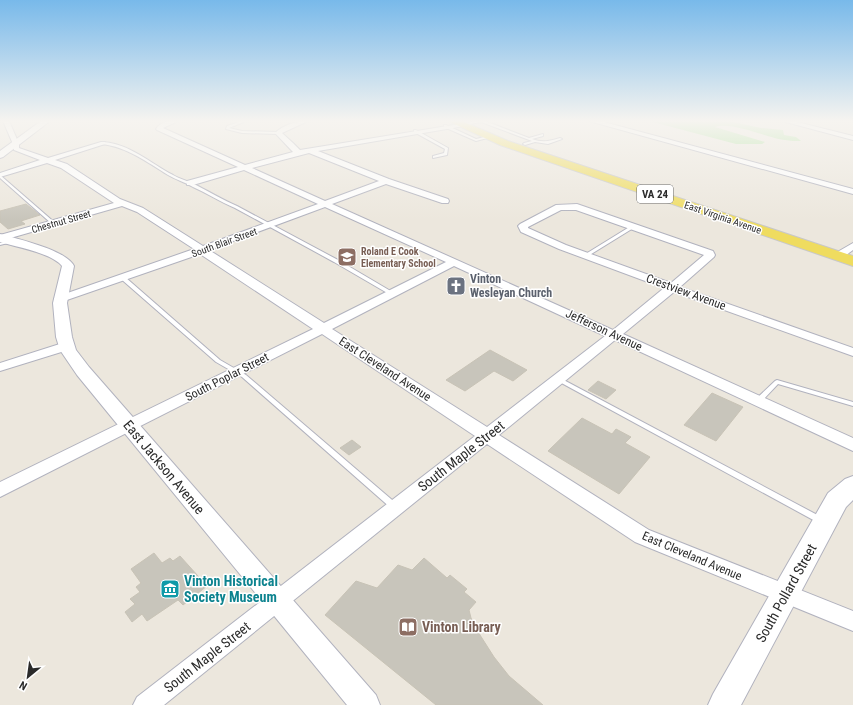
<svg xmlns="http://www.w3.org/2000/svg" width="853" height="705" font-family="'Roboto Condensed',sans-serif">
  <style>
    .green { fill: #abe29a }
    .building { fill: #c8c5bb; stroke: #c8c3b6 }
    .lines { fill: none; stroke-linecap: round; stroke-linejoin: round }
    .service-casing { stroke: #b1b2be; stroke-width: 2 }
    .minor-casing { stroke: #b1b2be; stroke-width: 2 }
    .tertiary-casing { stroke: #b1b2be; stroke-width: 2 }
    .secondary-casing { stroke: #b1b2be; stroke-width: 2 }
    .primary-casing { stroke: #c8c8c8; stroke-width: 2 }
    .service { fill: #fff; fill-rule: evenodd }
    .minor { fill: #fff; fill-rule: evenodd }
    .tertiary { fill: #fff; fill-rule: evenodd }
    .secondary { fill: #fff; fill-rule: evenodd }
    .primary { fill: #efdc5f; fill-rule: evenodd }
    .labels { text-anchor: middle; stroke-width: 3; stroke-linejoin: round; paint-order: stroke }
    .far-street-label { font-size: 10px; fill: #2b2b2b; stroke: #fff }
    .far-education-label { font-size: 10px; font-weight: bold; fill: #785e54; stroke: #fff; text-anchor: start }
    .shield { fill: #fff; stroke: #6b6b6b; stroke-width: 1 }
    .shield-label { font-size: 11px; font-weight: bold; fill: #2b2b2b }
    .worship-label { font-size: 12px; font-weight: bold; fill: #5b616d; stroke: #fff; text-anchor: start }
    .street-label { font-size: 12px; fill: #2b2b2b; stroke: #fff }
    .near-street-label { font-size: 14px; fill: #2b2b2b; stroke: #fff }
    .near-culture-label { font-size: 14px; font-weight: bold; fill: #0d838f; stroke: #fff; text-anchor: start }
    .near-education-label { font-size: 14px; font-weight: bold; fill: #785e54; stroke: #fff; text-anchor: start }
  </style>
  <rect width="100%" height="100%" fill="#ece7dd"/>
  <path class="green" d="M649 121H729L761 128 783 130 784 135 796 137 801 141C796 141 790 141 785 140 768 138 731 121 715 127L765 142 762 144H736Z"/>
  <path class="building" d="M26 204 40 215 21 221 25 224 8 229 0 222V211Z
    M490 350 527 370 513 381 494 371 465 391 446 380Z
    M598 381 616 390 606 399 588 390Z
    M712 393 743 407 716 441 684 425Z
    M582 418 612 434 616 429 631 437 625 443 650 457 619 494 548 451Z
    M352 440 361 447 349 455 340 448Z
    M154 553 162 563 170 558 173 561 180 556 207 586 183 605 178 600 147 621 142 614 132 622 125 612 135 604 130 599 140 592 136 587 141 583 131 569Z
    M424 558 447 578 450 575 467 589 464 592 476 602 469 610 471 618 480 635 494 657 509 676 543 705H436L325 615 356 581 377 588 398 565 412 570Z"/>
  <g class="lines">
    <defs>
      <path id="service" d="M242 121H246L229 128 242 131 278 132 280 133 278 134 242 133 226 129 227 126Z
        M475 121H485L529 138 543 134V136L532 139C543 143 550 141 560 138L562 139 548 144 535 142 525 145 523 144 524 143 532 141 481 122 470 124 469 123Z
        M444 125H446L476 139 489 136 491 137 476 141 444 127Z
        M414 130H416L448 148 447 155 433 158V156L444 153 445 149 414 132Z
        M103 142C130 144 150 163 173 175 180 179 188 181 196 185 210 192 223 200 237 206L338 260 394 293 393 294H389L334 262 235 208C220 202 207 193 193 187 185 182 176 180 168 175 147 162 127 147 102 144L101 143Z
        M0 175 54 222V224H52L0 178Z
        M631 226 635 227 588 256H586L584 255Z
        M10 240 12 241V242L0 245V243Z
        M121 277H125L220 360 246 375 398 505 399 507 398 509 395 510 392 509 242 377 216 362 121 279Z
        M558 377 823 518 824 520 823 522 820 523 817 522 556 380 555 379 556 378Z
        M777 380 853 402V406L778 384 760 403H756L755 401 756 399 775 381Z"/>
      <path id="minor" d="M3 121H9L19 144V148L48 158 101 142H105V144L55 160 67 164 120 199 143 208 203 246 318 204 244 170 193 185H187V181L238 167 157 130 156 129C161 121 169 121 178 121L163 128 245 165 293 152 275 133C283 125 297 121 308 121L282 133 293 143 300 150 472 122 473 123 470 125 318 151 389 179 448 199 449 201 448 203H442L386 184 332 204 613 330 664 288 559 249 521 232 518 226 520 224 556 205 577 204 713 251 715 255 714 257 680 287 853 348V356L674 292 623 334 853 438V451L615 340 499 435 649 530 853 611V631L635 542 487 444 164 705H133L137 697 475 436 322 334 0 497V482L313 329 200 254 64 301H56L54 299 56 297 194 249 137 212 122 206 0 241V235L114 203 61 168 47 163 0 177V173L40 160 14 150 13 144ZM309 153 379 181 325 201 252 168ZM325 207 446 262 324 323 209 250ZM561 210H576L704 255 671 283 566 245 528 228V227ZM454 266 605 336 487 427 332 329Z
        M589 121H600L853 189V194Z
        M782 121H793L853 136V140Z
        M853 243V250L842 258H834L833 256 834 254Z
        M66 342 71 343 72 346 71 349 0 371V363Z"/>
      <path id="tertiary" d="M41 121H50L3 157 0 158V151Z
        M0 234C18 239 66 250 74 266L67 303 72 337 76 350 89 367 376 695 380 705H347L77 375 60 350 56 337 53 303 62 266C52 253 16 247 0 242Z"/>
      <path id="secondary" d="M853 476V500L846 507 741 705H708L713 694 828 493 845 479Z"/>
      <path id="primary" d="M448 121H462L508 141 853 256V266L500 145Z"/>
    </defs>
    <use href="#service" class="service-casing"/>
    <use href="#minor" class="minor-casing"/>
    <use href="#tertiary" class="tertiary-casing"/>
    <use href="#secondary" class="secondary-casing"/>
    <use href="#primary" class="primary-casing"/>
    <use href="#service" class="service"/>
    <use href="#minor" class="minor"/>
    <use href="#tertiary" class="tertiary"/>
    <use href="#secondary" class="secondary"/>
    <use href="#primary" class="primary"/>
  </g>
  <linearGradient id="sky" x2="0" y2="1"><stop stop-color="#78b9ea"/><stop offset="0.55" stop-color="#f6f4f0"/><stop offset="1" stop-color="#f6f4f0" stop-opacity="0"/></linearGradient>
  <rect width="853" height="220" fill="url(#sky)"/>
  <defs>
    <symbol id="school-square" viewBox="-11 -11 22 22"><rect x="-9" y="-9" width="18" height="18" rx="4" fill="#8d6e63" stroke="#fff"/><path d="M0-5L7-2L0 1L-7-2ZM-4 1L0 2.5L4 1V4Q0 6-4 4Z" fill="#fff"/></symbol>
    <symbol id="church-square" viewBox="-11 -11 22 22"><rect x="-9" y="-9" width="18" height="18" rx="4" fill="#6b7280" stroke="#fff"/><path d="M-1.2-6h2.4v3.5h3.3v2.4h-3.3V6h-2.4V-.1h-3.3v-2.4h3.3Z" fill="#fff"/></symbol>
    <symbol id="museum-square" viewBox="-11 -11 22 22"><rect x="-9" y="-9" width="18" height="18" rx="4" fill="#0f9aa8" stroke="#fff"/><path d="M0-6L6-3V-2H-6V-3ZM-5-1h2V3h-2ZM-1-1h2V3h-2ZM3-1h2V3H3ZM-6 4H6V6H-6Z" fill="#fff"/></symbol>
    <symbol id="library-square" viewBox="-11 -11 22 22"><rect x="-9" y="-9" width="18" height="18" rx="4" fill="#8d6e63" stroke="#fff"/><path d="M-6-4Q-3-5.5-.7-3.5V5Q-3 3-6 4ZM6-4Q3-5.5 .7-3.5V5Q3 3 6 4Z" fill="#fff"/></symbol>
  </defs>
  <g fill-rule="evenodd">
    <use href="#school-square" x="336" y="246" width="22" height="22"/>
    <use href="#church-square" x="445" y="275" width="22" height="22"/>
    <use href="#museum-square" x="159" y="578" width="22" height="22"/>
    <use href="#library-square" x="397" y="616" width="22" height="22"/>
  </g>
  <g class="labels">
    <g class="far-street-label">
      <text transform="translate(723 217) rotate(19)" y="4">East Virginia Avenue</text>
      <text transform="translate(61 221) rotate(-16)" y="4">Chestnut Street</text>
      <text transform="translate(224 242) rotate(-20)" y="4">South Blair Street</text>
    </g>
    <g class="far-education-label">
      <text x="361" y="255">Roland E Cook<tspan x="361" dy="12">Elementary School</tspan></text>
    </g>
    <rect class="shield" x="637" y="185" width="36" height="18" rx="3"/>
    <g class="shield-label">
      <text x="655" y="198">VA 24</text>
    </g>
    <g class="worship-label">
      <text x="470" y="283">Vinton<tspan x="470" dy="14">Wesleyan Church</tspan></text>
    </g>
    <g class="street-label">
      <text transform="translate(686 292) rotate(20)" y="4">Crestview Avenue</text>
      <text transform="translate(604 330) rotate(25)" y="4">Jefferson Avenue</text>
      <text transform="translate(385 369) rotate(33)" y="4">East Cleveland Avenue</text>
      <text transform="translate(227 377) rotate(-27)" y="4">South Poplar Street</text>
      <text transform="translate(692 556) rotate(23)" y="4">East Cleveland Avenue</text>
    </g>
    <g class="near-street-label">
      <text transform="translate(461 456) rotate(-38)" y="5">South Maple Street</text>
      <text transform="translate(164 467) rotate(50)" y="5">East Jackson Avenue</text>
      <text transform="translate(786 593) rotate(-61)" y="5">South Pollard Street</text>
      <text transform="translate(207 657) rotate(-38)" y="5">South Maple Street</text>
    </g>
    <g class="near-culture-label">
      <text x="184" y="586">Vinton Historical<tspan x="184" dy="16">Society Museum</tspan></text>
    </g>
    <g class="near-education-label">
      <text x="422" y="632">Vinton Library</text>
    </g>
  </g>
  <g transform="translate(28 677) rotate(209)" stroke="#ffffff" stroke-width="3" paint-order="stroke">
  <path d="M0-3L7 15L0 10L-7 15Z" fill="#2b2b2b"/>
  <text y="-6" font-size="11" font-weight="bold" text-anchor="middle" fill="#2b2b2b">N</text>
  </g>
</svg>
